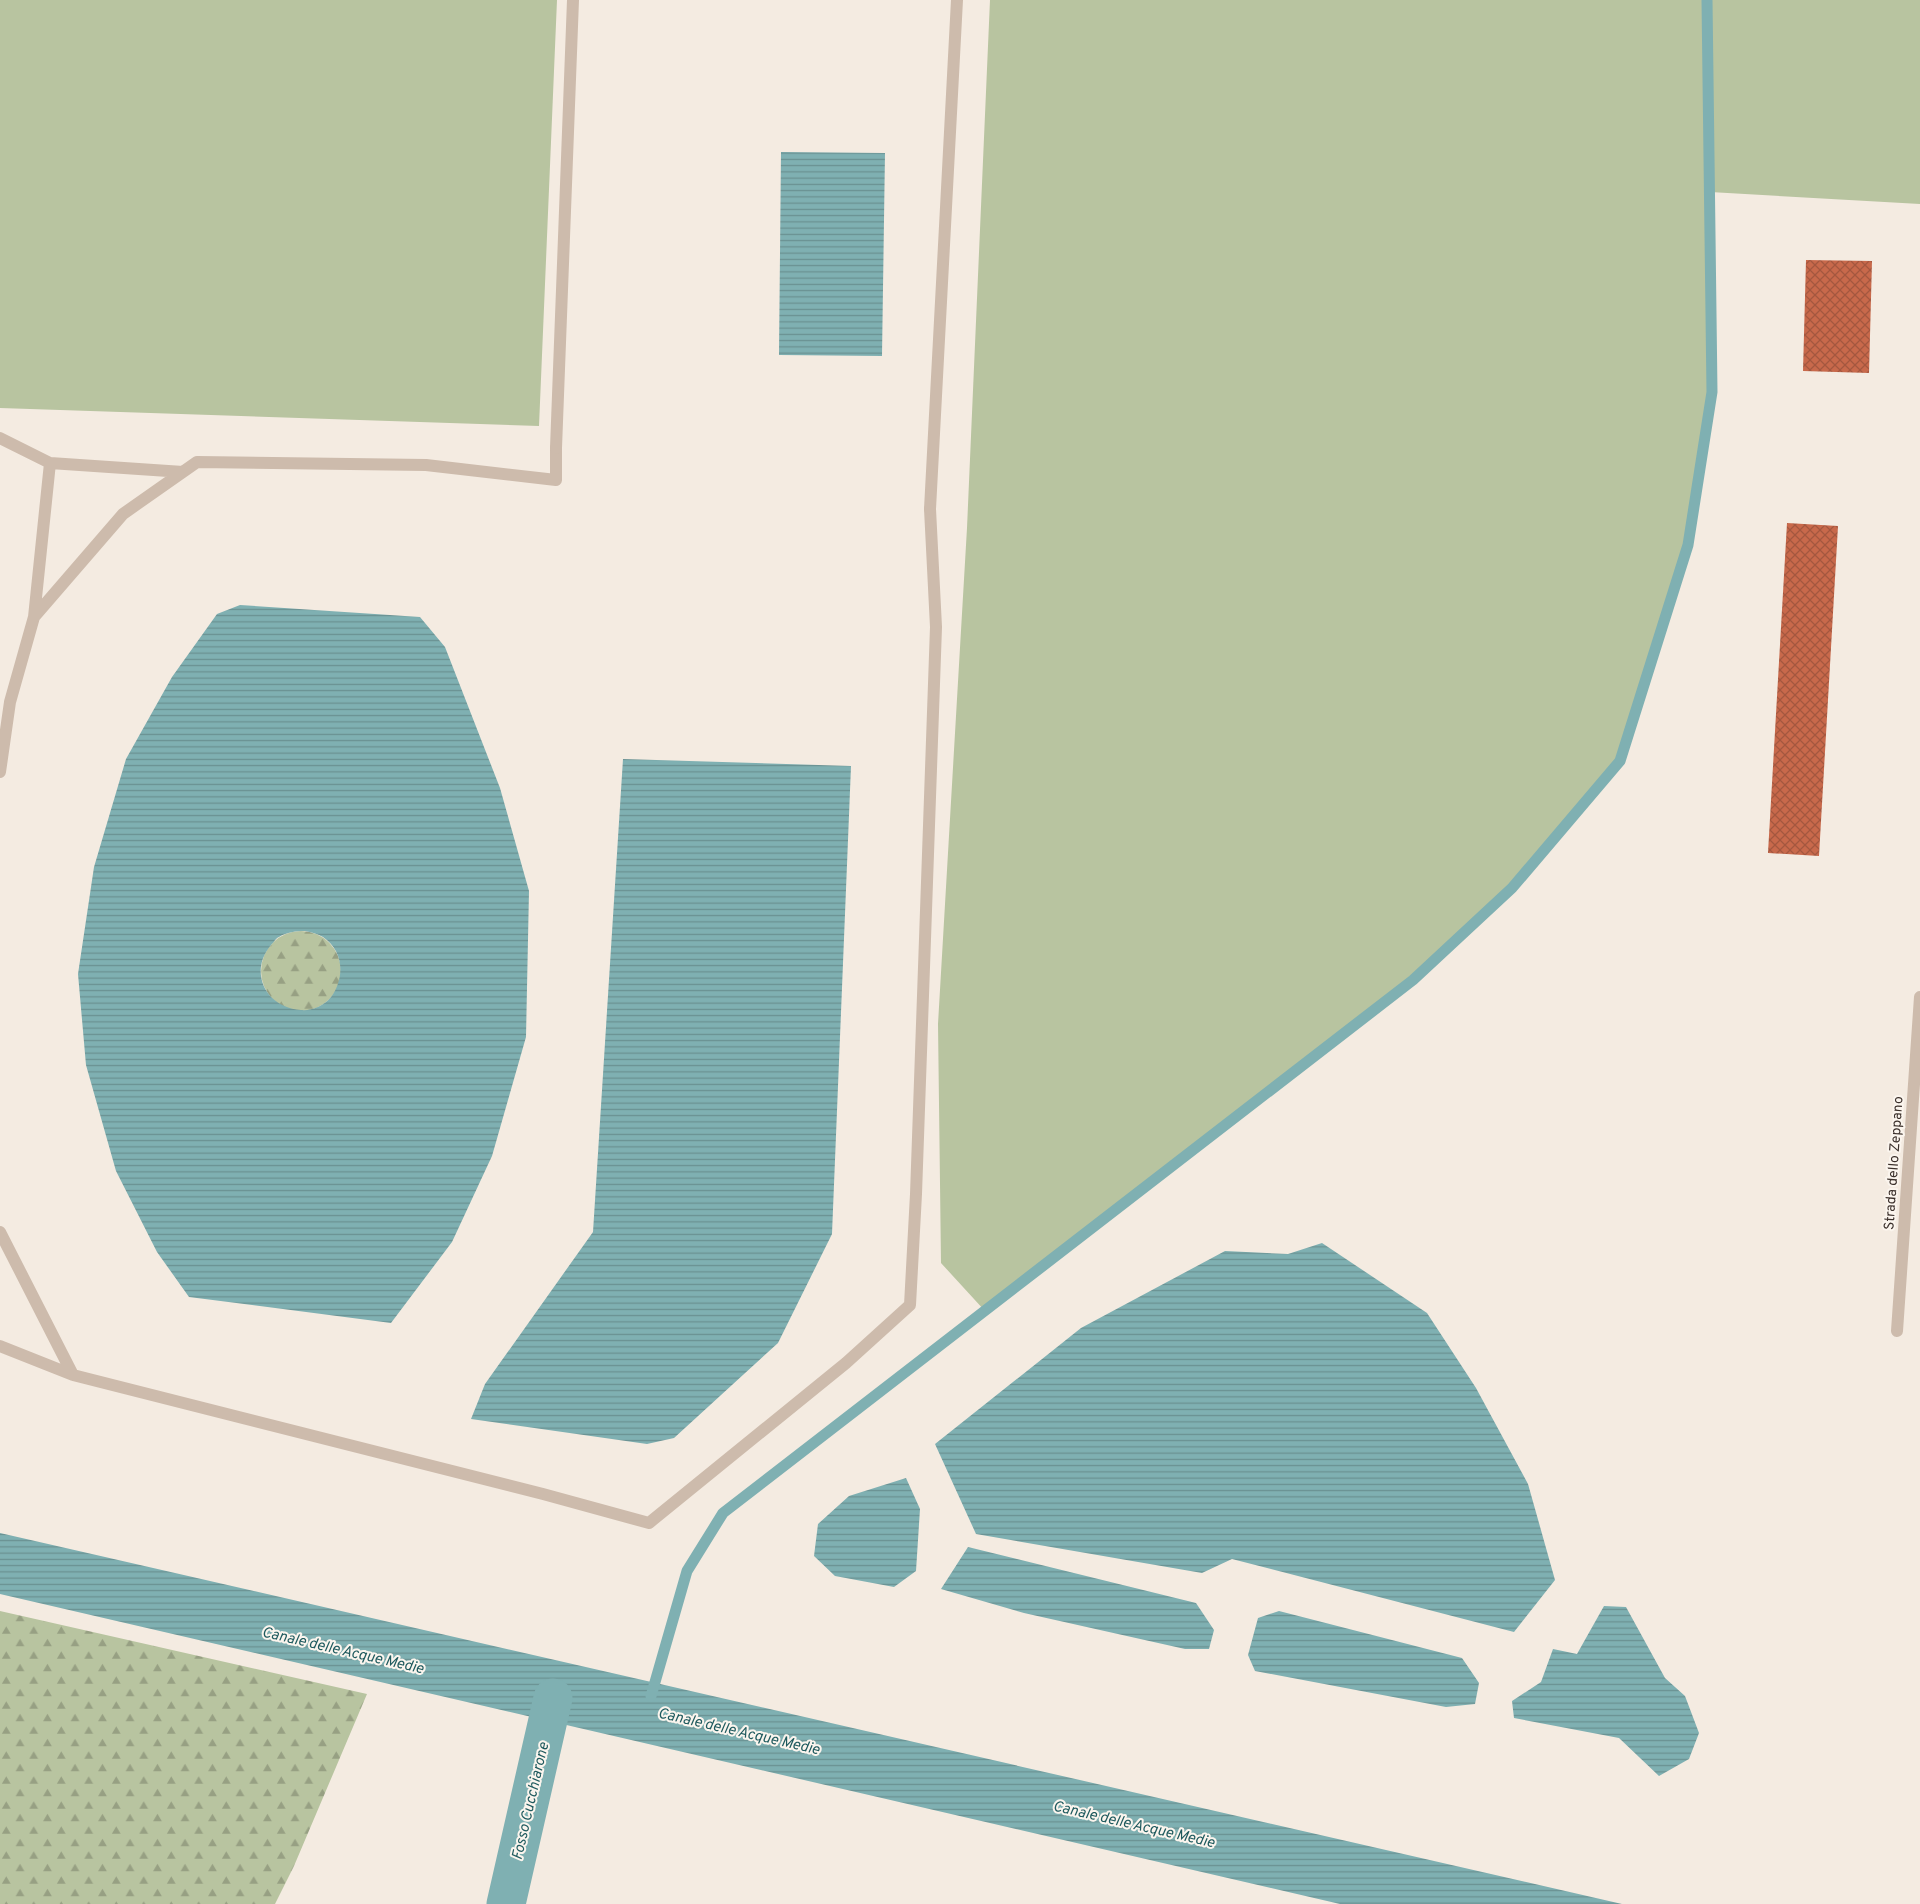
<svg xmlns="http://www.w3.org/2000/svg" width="1920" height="1904" font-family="Overpass,sans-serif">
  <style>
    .green { fill: #b8c4a0 }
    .forest { fill: url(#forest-firs) }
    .water { fill: url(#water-rules); fill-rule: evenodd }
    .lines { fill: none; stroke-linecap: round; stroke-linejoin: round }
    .stream { stroke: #7fb0b2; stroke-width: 11 }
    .canal { stroke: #7fb0b2; stroke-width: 39 }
    .building { fill: url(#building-cross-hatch) }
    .lane { stroke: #cdbbac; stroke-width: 12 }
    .street { stroke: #cdbbac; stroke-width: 12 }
    .labels { text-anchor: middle; stroke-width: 4; stroke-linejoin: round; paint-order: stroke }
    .street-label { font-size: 14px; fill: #3b302b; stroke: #fbf5ee }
    .water-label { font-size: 15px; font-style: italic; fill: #1f5a5e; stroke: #fbf5ee }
  </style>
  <defs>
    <pattern id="forest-firs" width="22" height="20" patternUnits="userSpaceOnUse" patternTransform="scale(1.25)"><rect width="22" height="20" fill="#b8c4a0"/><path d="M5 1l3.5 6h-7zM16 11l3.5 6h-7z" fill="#97a083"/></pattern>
    <pattern id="water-rules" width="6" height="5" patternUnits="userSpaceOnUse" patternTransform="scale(1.25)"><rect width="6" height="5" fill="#7fb0b2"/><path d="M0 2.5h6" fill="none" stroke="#699091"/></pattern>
    <pattern id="building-cross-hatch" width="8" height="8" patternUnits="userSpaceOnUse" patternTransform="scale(1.25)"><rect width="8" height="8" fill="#c8694b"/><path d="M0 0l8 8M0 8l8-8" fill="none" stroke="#a4573f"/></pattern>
  </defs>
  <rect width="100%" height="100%" fill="#f4ebe1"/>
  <path class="green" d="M0 0H557L539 426 0 408Z
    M990 0H1920V204L1710 192 1712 392 1688 545 1620 761 1512 888 1413 980 985 1311 941 1263 938 1024 967 528Z"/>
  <path class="forest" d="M261 971a40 40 0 1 1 80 0a40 40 0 1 1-80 0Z
    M0 1611 367 1694 294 1866 275 1904H0Z"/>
  <path class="water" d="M781 152 885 153 882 356 779 355Z
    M240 605 420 617 445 647 500 788 529 891 526 1037 492 1156 452 1242 391 1323 189 1297 157 1252 116 1171 86 1065 78 974 94 867 126 759 172 677 217 614ZM305 931C311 932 318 934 323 937 344 951 345 978 331 997 324 1006 311 1011 301 1010 266 1008 248 972 271 945 274 942 276 938 279 937 287 932 296 931 305 931Z
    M623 759 851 766 832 1234 778 1343 674 1438 647 1444 471 1419 485 1384 593 1232Z
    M1322 1243 1427 1313 1476 1388 1528 1484 1555 1580 1514 1632 1232 1559 1202 1573 976 1534 935 1444 1081 1328 1225 1251 1288 1254Z
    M906 1478 920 1509 916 1571 894 1587 835 1576 814 1556 818 1524 849 1496Z
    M0 1533 1622 1904H1340L0 1594Z
    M968 1547 1196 1603 1214 1630 1209 1649H1185L1024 1613 941 1589Z
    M1604 1606 1626 1607 1665 1678 1685 1696 1699 1733 1689 1759 1659 1776 1619 1738 1514 1718 1512 1701 1541 1682 1553 1649 1577 1654Z
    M1279 1611 1462 1658 1479 1683 1475 1704 1446 1707 1255 1671 1248 1655 1258 1618Z"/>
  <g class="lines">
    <path class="stream" d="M651 1696 687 1571 723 1513 1413 980 1512 888 1620 761 1688 545 1712 392 1707 0"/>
    <path class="canal" d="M506 1904 553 1698"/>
  </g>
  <path class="building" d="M1806 260 1872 261 1869 373 1803 371Z
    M1787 523 1838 526 1819 856 1768 853Z"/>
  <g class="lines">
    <path class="lane" d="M0 438 50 463 183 472
      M34 617 50 463
      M0 772 10 702 34 617 123 514 197 462 426 465 556 480V448
      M0 1232 73 1375 543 1494 649 1523 846 1363 910 1305 916 1194 936 627 930 509
      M0 1346 73 1375"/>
    <path class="street" d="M556 448 573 0
      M930 509 957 0
      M1897 1331 1920 997"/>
  </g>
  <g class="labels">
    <g class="street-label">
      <text transform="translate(1893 1163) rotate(-86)" y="5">Strada dello Zeppano</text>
    </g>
    <g class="water-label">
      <text transform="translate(343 1650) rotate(13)" y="5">Canale delle Acque Medie</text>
      <text transform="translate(739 1731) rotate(13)" y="5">Canale delle Acque Medie</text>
      <text transform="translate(530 1801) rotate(-77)" y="5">Fosso Cucchiarone</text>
      <text transform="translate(1134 1824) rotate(13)" y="5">Canale delle Acque Medie</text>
    </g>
  </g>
</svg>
